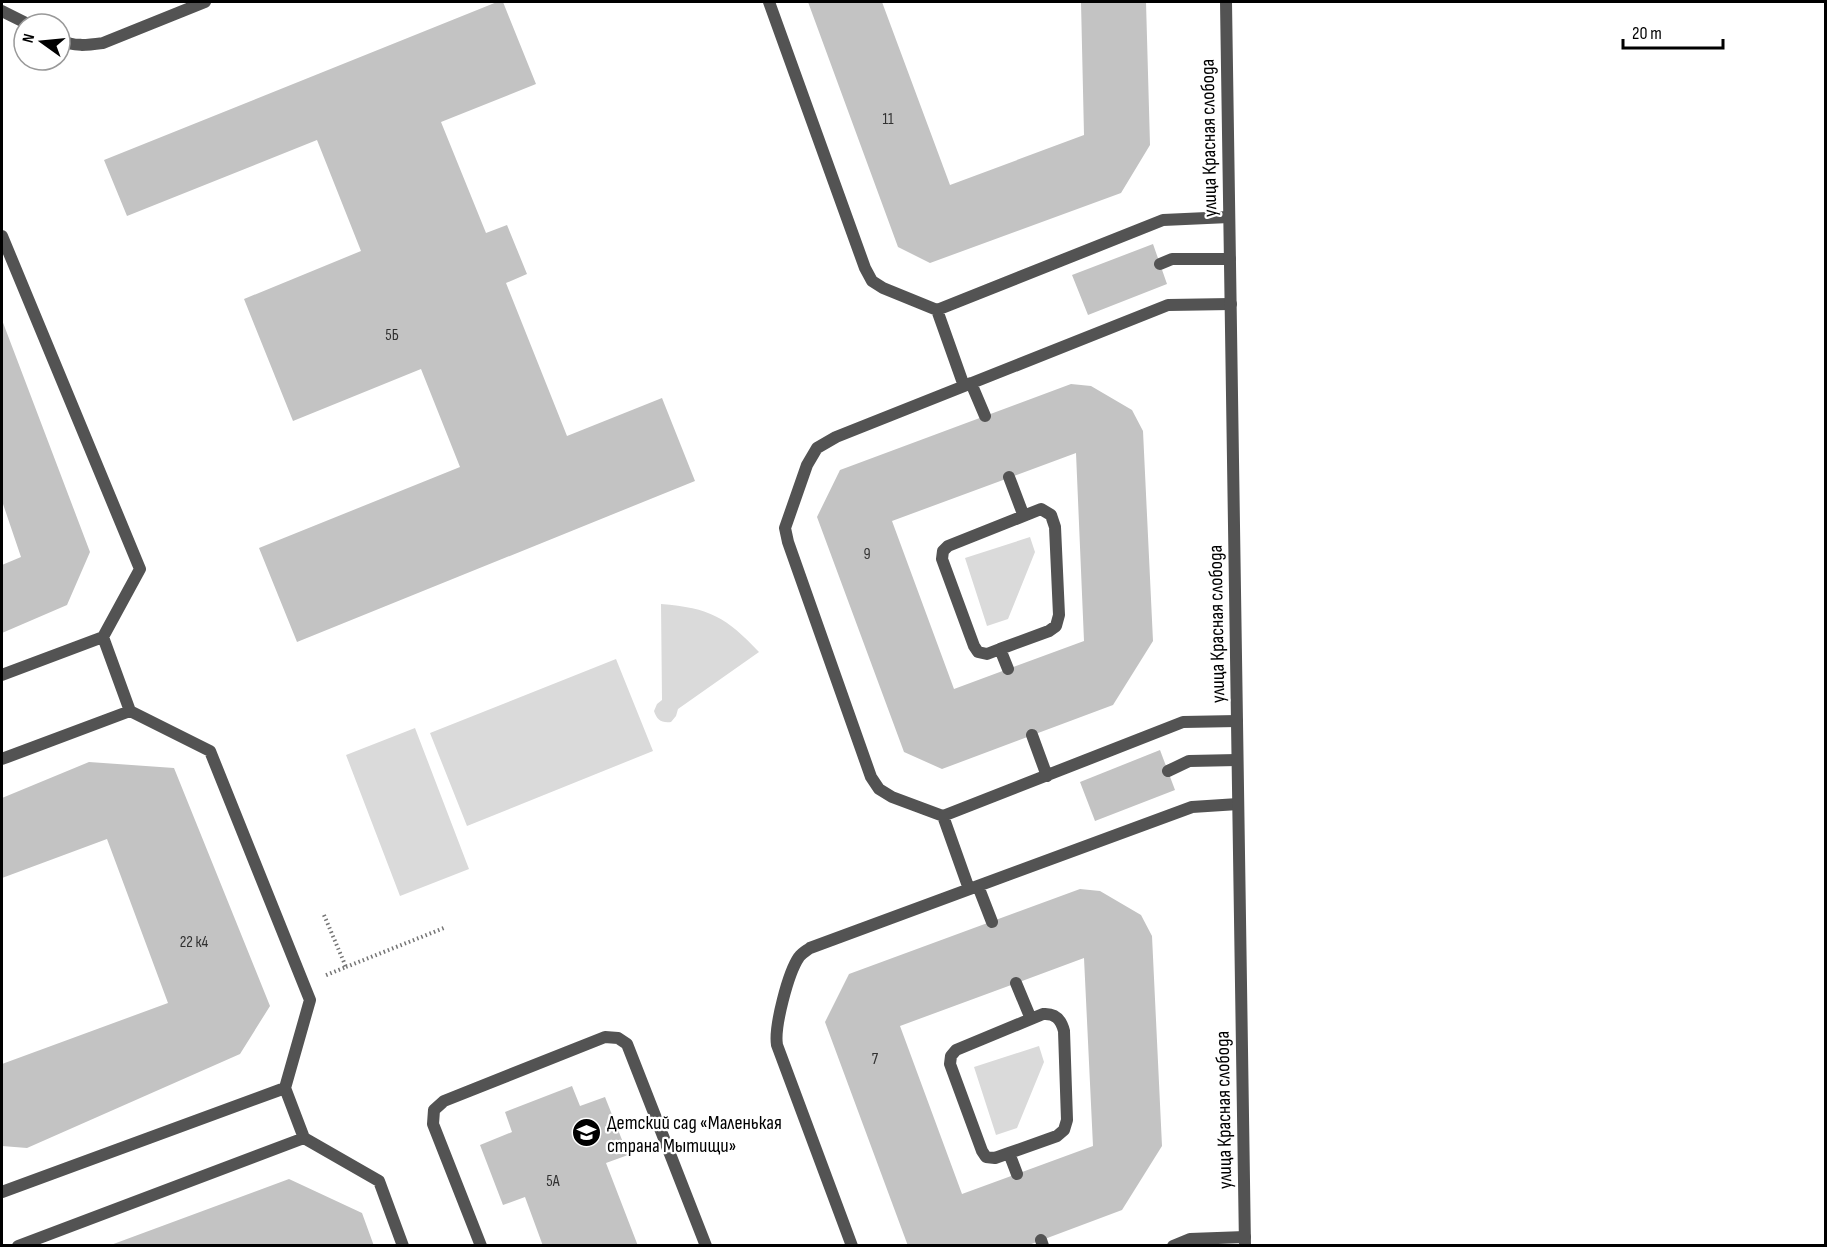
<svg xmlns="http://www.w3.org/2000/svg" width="1827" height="1247" font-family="'Sofia Sans Condensed',sans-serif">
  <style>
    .green { fill: #dadada }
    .building { fill: #c3c3c3; fill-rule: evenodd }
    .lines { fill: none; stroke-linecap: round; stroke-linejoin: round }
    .path { stroke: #757575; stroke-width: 4; stroke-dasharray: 1.5 3; stroke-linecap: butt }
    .service { stroke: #535353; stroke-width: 12 }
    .minor { stroke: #535353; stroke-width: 12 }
    .labels { text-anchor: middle; stroke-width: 4.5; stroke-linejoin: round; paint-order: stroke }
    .number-label { font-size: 16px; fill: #313131 }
    .street-label { font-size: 20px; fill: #000; stroke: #fff }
    .poi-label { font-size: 20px; fill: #000; stroke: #fff; text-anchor: start }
  </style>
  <rect width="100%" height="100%" fill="#fff"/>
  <path class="green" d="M1030 537 1035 552 1008 619 987 626 965 558Z
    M661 604C710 608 726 617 759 652L678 709 676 716 671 722C661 723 657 720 654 711L657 704 662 700Z
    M616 659 653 751 467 826 430 733Z
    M415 728 469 869 400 896 346 755Z
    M1039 1046 1044 1062 1017 1128 996 1135 974 1067Z"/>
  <path class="building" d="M497 2H503L536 84 441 122 486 233 507 225 527 274 506 283 567 436 662 398 695 481 297 642 259 548 460 467 421 369 293 421 244 299 361 251 317 140 127 216 104 160Z
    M808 2H882L950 185 1084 135 1081 2H1146L1150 145 1121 193 930 263 898 247Z
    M1153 244 1167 284 1088 315 1072 275Z
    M2 320 90 552 67 605 2 633V565L21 557 2 501Z
    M1071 384 1091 386 1132 410 1143 431 1153 641 1113 705 942 769 904 752 817 517 840 470ZM1076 453 1084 641 954 689 892 521Z
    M1160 750 1175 790 1095 821 1080 782Z
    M89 762 174 768 270 1006 240 1054 27 1148 2 1146V1064L168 1003 107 839 2 878V798Z
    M1080 889 1100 891 1141 915 1152 936 1162 1146 1122 1210 1026 1246H908L825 1022 849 974ZM1084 958 1093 1146 962 1194 900 1026Z
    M572 1086 580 1106 605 1097 628 1155 606 1163 638 1246H543L525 1197 503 1205 480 1145 512 1132 505 1112Z
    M289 1179 362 1213 374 1246H108Z"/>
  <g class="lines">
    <path class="path" d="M324 915 346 967 324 976
      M346 967 444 928"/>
    <path class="service" d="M769 2 865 268 872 281 883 288 937 310 1163 220 1229 217
      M2 11 28 24
      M60 40C74 47 88 45 103 43L205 2
      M2 236 140 569 103 637 2 675
      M1160 264 1172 259H1230
      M1231 304 1168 305 836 437 817 448 807 465 785 528 788 542 871 777 879 789 892 797 943 816 1183 722 1237 721
      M937 310 964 386
      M971 383 985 416
      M1009 477 1023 514
      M103 637 130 711
      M1000 649 987 654 978 652 974 646 942 559 943 551 948 546 1041 509 1051 515 1055 527 1059 615 1056 626 1049 631 1000 649 1008 669
      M1032 735 1047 776
      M2 759 130 711 210 751 310 1000 285 1088 2 1192
      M1168 771 1189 761 1237 760
      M943 816 969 889
      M978 886 992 922
      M1016 983 1031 1019
      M285 1088 304 1138
      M1009 1153 995 1158 986 1157 982 1151 950 1064 951 1056 956 1050 1043 1014C1055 1013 1061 1019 1064 1031L1067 1120 1064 1130 1057 1136 1009 1153 1017 1174
      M1041 1240 1043 1246
      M18 1246 304 1138 379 1181 403 1246
      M481 1246 433 1124 434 1110 444 1101 605 1037 618 1038 627 1044 706 1246
      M852 1246 777 1045C774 1027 788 973 799 957 802 953 806 951 810 948L1192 807 1238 804
      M1173 1246 1190 1239 1245 1237"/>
    <path class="minor" d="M1226 2 1245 1246"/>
  </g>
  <defs>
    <symbol id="school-disc" viewBox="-11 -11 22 22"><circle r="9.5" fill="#000" stroke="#fff"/><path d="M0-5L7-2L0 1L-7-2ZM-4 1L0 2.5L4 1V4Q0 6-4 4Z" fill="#fff"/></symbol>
  </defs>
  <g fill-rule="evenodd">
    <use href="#school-disc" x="570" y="1116" width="33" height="33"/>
  </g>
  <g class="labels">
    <g class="number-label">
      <text x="888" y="124">11</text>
      <text x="392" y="340">5Б</text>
      <text x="867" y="559">9</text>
      <text x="194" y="947">22 к4</text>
      <text x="875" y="1064">7</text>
      <text x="553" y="1186">5А</text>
    </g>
    <g class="street-label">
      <text transform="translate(1208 138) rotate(-91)" y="7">улица Красная слобода</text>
      <text transform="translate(1216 624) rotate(-91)" y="7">улица Красная слобода</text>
      <text transform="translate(1223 1110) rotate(-91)" y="7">улица Красная слобода</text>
    </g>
    <g class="poi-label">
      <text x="607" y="1129">Детский сад «Маленькая<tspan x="607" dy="23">страна Мытищи»</tspan></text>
    </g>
  </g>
  <rect width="1827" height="1247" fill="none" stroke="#000000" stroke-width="6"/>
  <g transform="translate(42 42) rotate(285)"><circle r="28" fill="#ffffff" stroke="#999999" stroke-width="1.5"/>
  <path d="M0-4.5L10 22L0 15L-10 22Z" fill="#000000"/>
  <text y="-9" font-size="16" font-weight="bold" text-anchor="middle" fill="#000000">N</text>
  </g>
  <path d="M1623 39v9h100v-9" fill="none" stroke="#000000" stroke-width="3"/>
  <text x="1632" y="39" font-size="18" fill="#000000" stroke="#ffffff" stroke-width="4.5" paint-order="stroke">20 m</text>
</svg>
